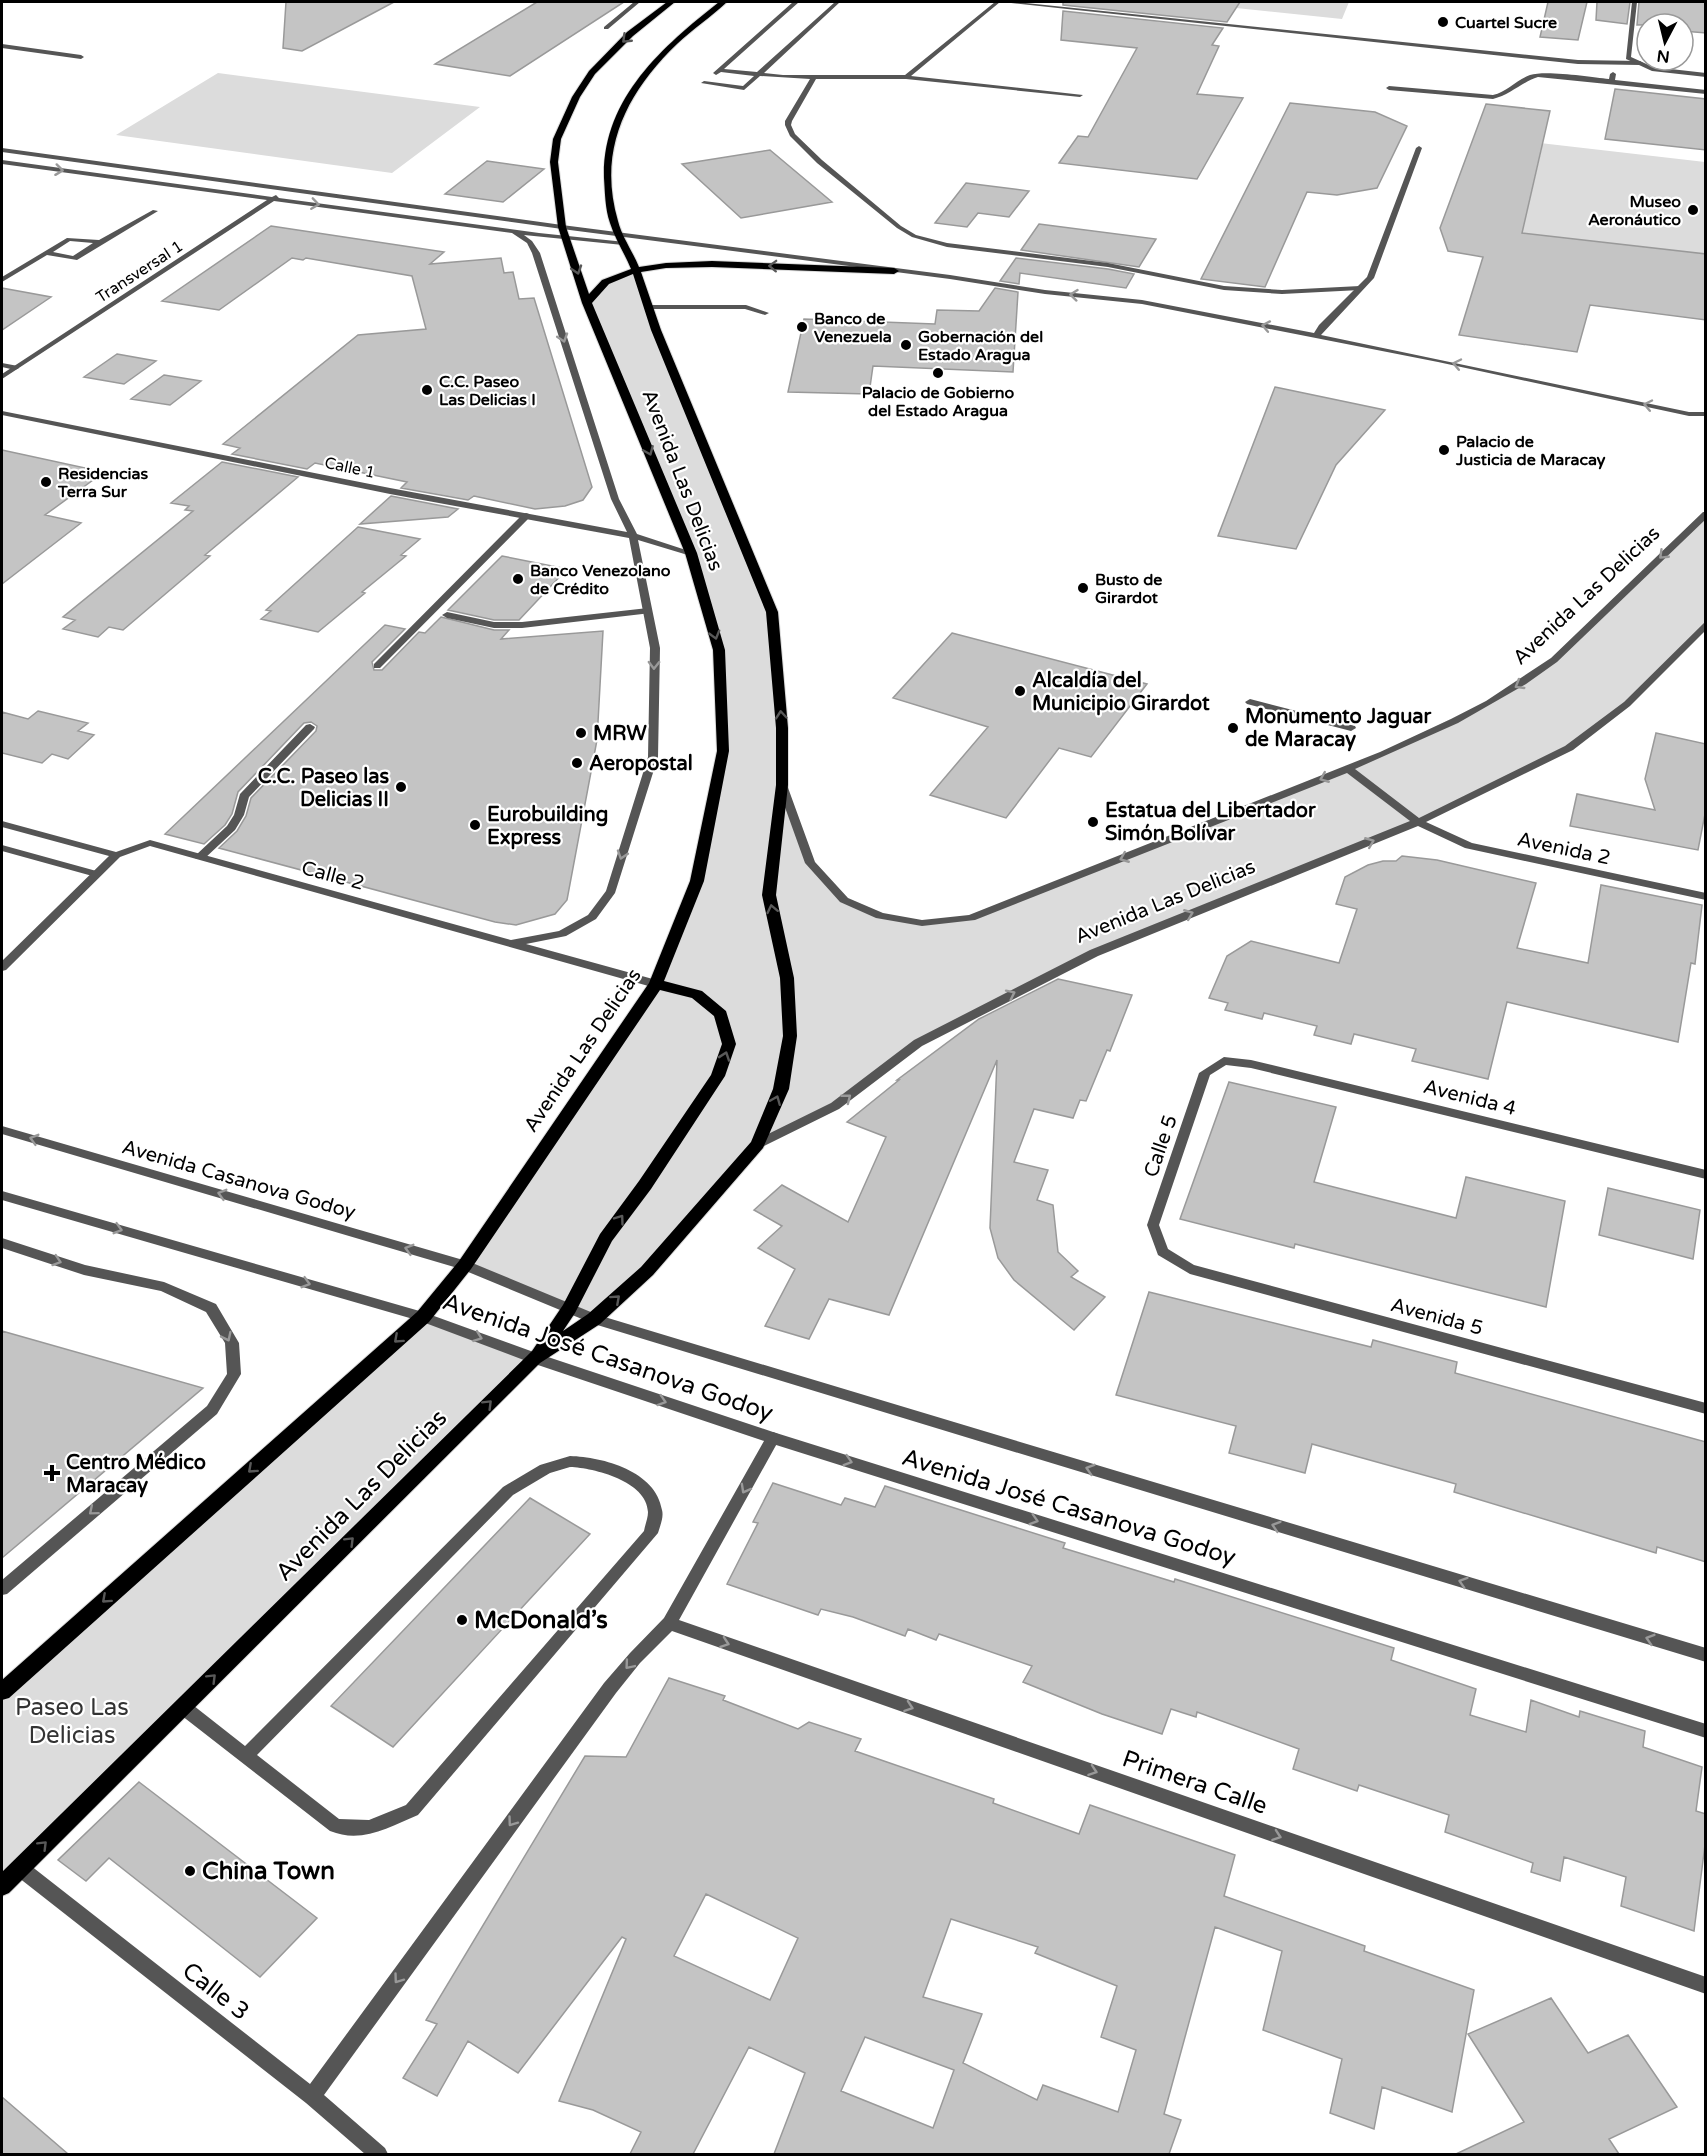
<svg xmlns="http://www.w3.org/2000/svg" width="1707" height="2156" font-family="'Varela Round',sans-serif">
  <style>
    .green { fill: #dcdcdc }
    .building { fill: #c4c4c4; stroke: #999; stroke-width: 1.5; fill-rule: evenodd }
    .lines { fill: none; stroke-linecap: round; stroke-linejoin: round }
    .primary-casing { stroke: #dbdbdb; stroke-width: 2 }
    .service { fill: #555; fill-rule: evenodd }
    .minor { fill: #555; fill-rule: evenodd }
    .tertiary { fill: #555; fill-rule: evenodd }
    .primary { fill: #000; fill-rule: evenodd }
    .oneway { stroke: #595959 }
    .oneway2 { stroke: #999 }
    .poi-dot { fill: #000; stroke: #fff; stroke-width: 2 }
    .labels { text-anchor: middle; stroke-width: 4.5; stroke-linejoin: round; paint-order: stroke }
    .far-poi-label { font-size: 16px; font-weight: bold; fill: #000; stroke: #fff; text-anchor: start }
    .far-street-label { font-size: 16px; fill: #000; stroke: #fff }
    .street-label { font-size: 20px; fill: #000; stroke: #fff }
    .poi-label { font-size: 20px; font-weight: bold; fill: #000; stroke: #fff; text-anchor: start }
    .near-street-label { font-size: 24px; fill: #000; stroke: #fff }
    .near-poi-label { font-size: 24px; font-weight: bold; fill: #000; stroke: #fff; text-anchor: start }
    .near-park-label { font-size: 24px; fill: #333; stroke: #fff }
  </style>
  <rect width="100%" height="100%" fill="#fff"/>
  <path class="green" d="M1240 2H1349L1342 19 1236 8Z
    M218 73 480 107 392 173 116 135Z
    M1540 143 1705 162V254L1522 233 1542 148Z
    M636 271 768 598 782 785 810 863 844 900 880 916 922 923 971 918 1372 757 1517 687 1554 660 1705 514V624L1627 704 1569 748 1418 822 1093 953 918 1043 835 1106 758 1144 594 1319 465 1265 656 984 697 881 723 751 719 650 691 553 587 303 596 289Z
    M423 1317 534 1358 2 1886V1692Z"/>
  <path class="building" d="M286 2H394L302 51 283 48Z
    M537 2H624L510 76 435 64Z
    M1063 2H1240L1227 22 1063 5Z
    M1548 2H1587L1578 40 1540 37Z
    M1597 2H1630L1627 24 1596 20Z
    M1639 2H1706V33L1683 31V24L1637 25Z
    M1063 11 1223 28 1212 45 1219 46 1197 94 1243 98 1197 179 1059 163 1078 136 1088 137 1137 48 1061 40Z
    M1615 89 1706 99V150L1605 139Z
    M1290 103 1375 112 1407 126 1377 188 1337 195 1307 192 1265 287 1201 279Z
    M1486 104 1550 111 1522 233 1706 254V320L1590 305 1577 352 1459 335 1483 257 1448 251 1440 228Z
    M770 150 832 202 741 218 682 164Z
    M487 161 544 169 503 202 445 194Z
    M966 183 1029 191 1009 217 978 213 967 227 935 223Z
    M1039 224 1156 239 1139 267 1021 250Z
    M271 226 444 252 430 264 501 258 504 273 513 272 519 299 534 298 592 487 583 500 565 506 535 509 474 496 468 500 401 488 407 482 315 463 307 469 232 454 240 448 223 444 358 335 426 329 412 276 306 258 303 260 292 258 219 310 162 301Z
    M1016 258 1108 269 1134 274 1126 288 1020 273 1019 284 1000 281Z
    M2 288 51 297 2 330Z
    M995 288 1018 292 1013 372 873 366 869 394 788 392 804 319 935 324 937 310 979 311Z
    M117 354 156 361 124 384 84 377Z
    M164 375 201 381 170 405 131 399Z
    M1275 387 1385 410 1336 465 1296 549 1218 536Z
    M2 450 90 469 85 472 100 475 45 515 81 523 2 584Z
    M222 462 298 477 205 555 210 556 123 630 109 627 98 637 63 629 75 620 63 617 193 511 185 510 189 506 171 503Z
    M391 496 458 509 448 517 360 524Z
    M358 527 420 539 401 555 406 556 362 592 365 593 318 632 261 619 271 611 266 610Z
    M502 556 567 569 519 620H494L448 610Z
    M441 617 494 630H509L501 639 603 631 597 740 567 900 555 914 516 925 495 922 219 848 237 831 246 816 251 798 316 731 317 726 311 722 304 723 238 792 232 814 225 825 204 844 165 834 385 625 405 629 372 662 374 670H382L419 632 425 633Z
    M952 633 1147 684 1091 757 1059 748 1006 818 930 795 988 727 893 698Z
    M38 711 88 723 78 731 94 735 68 759 52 754 42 763 2 753V712L28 719Z
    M1656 733 1706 744V809L1698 850 1570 826 1577 794 1655 810 1645 779Z
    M1402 856 1437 860 1536 883 1517 948 1588 963 1601 885 1702 905 1695 964 1691 963 1678 1042 1507 1002 1488 1079 1412 1061 1416 1049 1354 1034 1351 1044 1314 1035 1317 1026 1264 1013 1262 1019 1225 1010 1228 1003 1209 998 1227 956 1251 941 1339 963 1357 909 1336 904 1345 877 1368 865 1383 861H1396Z
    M1058 979 1132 995 1110 1051 1107 1050 1086 1101 1080 1100 1073 1118 1034 1109 1014 1162 1048 1170 1037 1200 1053 1205 1058 1252 1078 1271 1071 1277 1105 1297 1074 1330 1014 1280 998 1258 990 1228 997 1060 889 1315 829 1299 809 1339 765 1326 795 1269 758 1248 782 1226 754 1210 782 1185 848 1222 886 1137 847 1122 899 1080H897L979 1019Z
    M1229 1082 1336 1107 1314 1182 1456 1218 1466 1177 1565 1201 1546 1307 1295 1244 1294 1248 1180 1219Z
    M1608 1188 1700 1210 1693 1259 1599 1235Z
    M1149 1292 1371 1347 1373 1340 1457 1362 1455 1373 1706 1442V1562L1657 1547 1656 1553 1567 1526 1454 1492 1456 1484 1312 1444 1305 1473 1229 1453 1236 1426 1116 1395Z
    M2 1331 203 1388 2 1558Z
    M773 1483 841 1505 845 1498 875 1507 885 1486 1065 1543 1063 1548 1174 1582 1175 1579 1394 1648 1391 1660 1476 1689 1470 1715 1526 1732 1531 1700 1579 1717 1580 1711 1645 1731 1643 1747 1702 1767 1696 1811 1706 1814V1837L1694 1931 1621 1906 1626 1877 1564 1857 1560 1881 1531 1872 1533 1863 1445 1832 1449 1815 1359 1785 1357 1791 1293 1769 1299 1749 1197 1712 1196 1717 1171 1709 1162 1734 1102 1714 1023 1682 1032 1666 939 1634 936 1640 908 1629 905 1636 853 1617 821 1609 818 1615 727 1584 758 1523 753 1522Z
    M530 1498 590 1534 393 1747 331 1706Z
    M669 1678 725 1696 723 1700 798 1729 809 1722 861 1739 855 1751 994 1799 993 1803 1079 1834 1090 1805 1235 1855 1224 1896 1365 1946 1364 1951 1474 1990 1452 2112 1382 2087 1374 2129 1330 2113 1342 2059 1263 2030 1282 1951 1215 1927 1164 2114 1181 2120 1169 2154H774L805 2073 749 2047 693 2154H630L641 2132 593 2110 559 2101 626 1939 622 1937 518 2073 468 2041 437 2096 403 2078 437 2024 426 2020 585 1756 626 1757ZM706 1894 798 1938 770 2000 674 1956ZM951 1919 1038 1947 1035 1953 1117 1986 1101 2037 1136 2050 1118 2112 1043 2085 1037 2100 963 2063 982 2014 923 1997ZM865 2037 954 2070 933 2128 841 2091Z
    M139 1782 317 1918 260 1977 109 1858 86 1881 58 1860Z
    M1551 1998 1588 2053 1628 2035 1677 2107 1609 2139 1619 2154H1456L1524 2122 1468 2034Z
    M2 2097 68 2154H2Z"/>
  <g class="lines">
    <defs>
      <path id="primary" d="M667 2H675L633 36 595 74 580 97 561 139 558 162 566 227 589 294 602 280 631 269C625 254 615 239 610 223 605 209 605 192 604 178 602 99 662 47 719 2H727C711 17 693 29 677 44 627 92 597 150 618 221 622 237 633 252 639 267L666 263 712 261 894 268 899 271 894 274 712 267 666 268 641 272 661 330 778 612 788 728V785L776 895 794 978 797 1036 789 1089 763 1148 653 1275 600 1324 540 1363 9 1893 2 1896V1872L532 1351 563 1305 600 1234 639 1181 711 1075 722 1044 714 1016 692 998 660 990 471 1269 429 1322 9 1698 2 1700V1680L417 1312 459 1261 649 983 690 881 717 751 713 650 685 553 582 303 558 227 550 162 553 139 572 97 589 71 627 32ZM633 274 651 330 766 612 776 728V785L762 895 780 978 783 1036 773 1089 751 1142 641 1267 588 1314 563 1331 575 1313 612 1241 651 1189 725 1076 736 1044 726 1011 702 991 664 981 704 881 729 751 725 650 697 553 592 303 609 284Z"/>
    </defs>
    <use href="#primary" class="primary-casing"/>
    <path class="service" d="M634 2H640L608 29H604V27Z
      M793 2H799L724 69 757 72 835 2H840L764 73 783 75H905L995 2H1000L911 76 1083 95 1080 97 906 79H816L792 121 791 125 795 134 822 160 901 226 916 235 947 243 1108 263 1224 286 1282 290 1360 286 1364 288 1360 290 1282 294 1224 290 1108 267 947 247 912 237 897 228 817 163 790 136 785 125V121L810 79 760 76 744 90 701 83 704 81 743 86 754 76 721 72 716 75 713 73Z
      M1002 2H1016L1578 60 1640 61 1643 63 1640 65 1578 64Z
      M2 44 81 55 84 57 81 59 2 48Z
      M1613 72 1616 74 1615 80 1706 90V94L1538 77C1522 82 1510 95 1493 99L1389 90 1386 88 1389 86 1493 95C1507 92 1516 80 1530 75 1546 70 1590 77 1609 79L1610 74Z
      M153 210 158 211 77 260 47 255 2 282V277L67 238 99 240ZM70 241 93 243 73 256 53 252Z
      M647 305H746L769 313 765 315 745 309H647Z
      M2 363 18 366 19 368 15 370 2 367Z
      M526 513 529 514V518L380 668H374V664L523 514Z
      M648 608 651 609V613L522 628H494L447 618 442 615 447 612 494 622H522Z
      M1250 699 1355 726 1356 728 1351 731 1247 704 1245 702Z
      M310 724 315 727 314 729 249 797 244 815 235 830 204 859H196L195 857 196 855 227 826 234 815 240 794 306 725Z
      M2 845 100 872 101 874 96 877 2 851Z
      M570 1456C603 1457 656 1471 662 1510 664 1517 660 1526 658 1533L418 1815C389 1827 362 1844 330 1831L177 1712 175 1707 177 1702 183 1700 189 1702 245 1746 503 1487 540 1465ZM570 1467C594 1468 647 1481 648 1512 648 1518 645 1525 644 1531L406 1805 369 1820 339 1819 257 1755 513 1495 550 1473Z"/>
    <path class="minor" d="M1632 2H1637L1631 57 1653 67 1706 73V77L1652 71 1626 59Z
      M1419 146 1422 148 1374 278 1321 335 1689 412H1706V416H1689L1438 362 1142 304 1045 294 950 279 562 229 2 152V148L562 225 950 275 1045 290 1142 300 1314 333 1319 325 1367 277 1416 148Z
      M2 160 272 197 276 195 279 198 539 233 625 242 627 243 623 245 524 235 532 241 540 253 619 499 637 534 695 553 691 556 638 540 660 648 658 757 615 893 596 919 566 936 526 944 660 981 662 984 660 987H652L150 846 120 857 6 970 2 971V961L109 856 2 827V821L116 852 150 840 511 940 559 931 588 915 606 891 648 757 650 648 629 538 390 494 2 415V411L390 488 627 532 611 499 532 253 527 243 512 233 274 201 2 379V374L267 200 2 164Z
      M1703 512H1706V519L1557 662 1526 684 1458 723 1355 769 1419 818 1565 746 1624 702 1706 621V630L1630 706 1573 750 1426 822 1472 843 1706 893V900L1465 848 1418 826 1098 956 922 1046 839 1109 762 1147H754L752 1144 754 1141 831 1103 914 1040 1090 950 1410 821 1347 773 975 920 922 926 876 918 840 902 805 863 777 785 778 783H786L787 785 815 862 848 898 883 913 922 920 969 915 1380 752 1451 719 1486 701 1551 658Z
      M1224 1057 1251 1060 1706 1170V1179L1251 1068 1226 1065 1210 1075 1159 1225 1168 1249 1194 1265 1706 1403V1414L1190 1274 1158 1255 1147 1225 1199 1073Z
      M2 1238 85 1265 164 1282 216 1304 239 1343 241 1374 217 1414 7 1594 2 1595V1580L207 1406 227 1374 225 1343 206 1312 161 1291 84 1275 2 1248Z
      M773 1432 778 1434 780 1438 679 1620 1706 1977V1994L672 1631 640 1663 616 1693 324 2095 385 2148 388 2154H365L306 2103 14 1874 12 1868 14 1862 20 1860 26 1862 310 2084 604 1683 630 1653 664 1618 768 1434Z"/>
    <path class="tertiary" d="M2 1126 470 1262 598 1315 1706 1648V1662L594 1324 461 1269 2 1134Z
      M2 1191 423 1312 539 1354 773 1432 1706 1724V1738L773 1444 529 1362 420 1321 2 1200Z"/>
    <use href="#primary" class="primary"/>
  </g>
  <defs><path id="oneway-chevron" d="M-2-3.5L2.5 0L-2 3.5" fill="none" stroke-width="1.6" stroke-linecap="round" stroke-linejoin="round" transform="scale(1.5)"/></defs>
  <g class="oneway">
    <use href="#oneway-chevron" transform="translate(626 39) rotate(136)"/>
    <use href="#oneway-chevron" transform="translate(773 266) rotate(-178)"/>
    <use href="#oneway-chevron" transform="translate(577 270) rotate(72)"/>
    <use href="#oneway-chevron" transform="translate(649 451) rotate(67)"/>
    <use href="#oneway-chevron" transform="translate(715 635) rotate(74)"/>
    <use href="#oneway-chevron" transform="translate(781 715) rotate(-95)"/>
    <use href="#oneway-chevron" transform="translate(772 909) rotate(-102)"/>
    <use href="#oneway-chevron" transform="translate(725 1056) rotate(-71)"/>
    <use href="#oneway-chevron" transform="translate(776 1100) rotate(-68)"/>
    <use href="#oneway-chevron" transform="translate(620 1219) rotate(-54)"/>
    <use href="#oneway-chevron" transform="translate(616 1299) rotate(-42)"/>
    <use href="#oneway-chevron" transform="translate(398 1339) rotate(138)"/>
    <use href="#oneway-chevron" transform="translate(488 1404) rotate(-45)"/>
    <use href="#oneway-chevron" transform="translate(252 1469) rotate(138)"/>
    <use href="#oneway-chevron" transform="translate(350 1541) rotate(-45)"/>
    <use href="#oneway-chevron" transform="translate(106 1599) rotate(138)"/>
    <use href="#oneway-chevron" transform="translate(212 1678) rotate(-45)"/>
    <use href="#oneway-chevron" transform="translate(43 1845) rotate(-45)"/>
  </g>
  <g class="oneway2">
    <use href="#oneway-chevron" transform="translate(59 170) rotate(7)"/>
    <use href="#oneway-chevron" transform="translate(315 204) rotate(8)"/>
    <use href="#oneway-chevron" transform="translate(1074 295) rotate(-174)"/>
    <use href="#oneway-chevron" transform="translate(1266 326) rotate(-169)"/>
    <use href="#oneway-chevron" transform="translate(563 338) rotate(72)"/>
    <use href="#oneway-chevron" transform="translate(1457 364) rotate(-168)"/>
    <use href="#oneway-chevron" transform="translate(1648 405) rotate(-168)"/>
    <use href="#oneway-chevron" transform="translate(1663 555) rotate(136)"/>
    <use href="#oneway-chevron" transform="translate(654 665) rotate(91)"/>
    <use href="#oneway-chevron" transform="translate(1519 685) rotate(149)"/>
    <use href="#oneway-chevron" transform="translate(1324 778) rotate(158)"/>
    <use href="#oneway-chevron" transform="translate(1370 842) rotate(-22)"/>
    <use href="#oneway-chevron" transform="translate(622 855) rotate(108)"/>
    <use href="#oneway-chevron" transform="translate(1124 858) rotate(158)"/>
    <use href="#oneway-chevron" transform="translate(1189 914) rotate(-22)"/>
    <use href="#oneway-chevron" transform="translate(1011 994) rotate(-26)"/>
    <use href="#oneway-chevron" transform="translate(847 1098) rotate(-38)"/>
    <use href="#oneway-chevron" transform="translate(34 1139) rotate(-164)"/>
    <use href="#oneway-chevron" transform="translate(222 1194) rotate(-164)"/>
    <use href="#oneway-chevron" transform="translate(118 1229) rotate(16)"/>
    <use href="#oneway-chevron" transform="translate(409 1249) rotate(-164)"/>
    <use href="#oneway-chevron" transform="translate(57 1261) rotate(18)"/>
    <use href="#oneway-chevron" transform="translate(306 1283) rotate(16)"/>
    <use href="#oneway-chevron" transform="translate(227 1337) rotate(64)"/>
    <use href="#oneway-chevron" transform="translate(478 1337) rotate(20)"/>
    <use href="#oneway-chevron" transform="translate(662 1401) rotate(18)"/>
    <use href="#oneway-chevron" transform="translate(848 1461) rotate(17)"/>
    <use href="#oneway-chevron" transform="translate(1090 1469) rotate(-163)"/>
    <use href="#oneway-chevron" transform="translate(745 1489) rotate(119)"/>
    <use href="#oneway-chevron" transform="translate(93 1511) rotate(140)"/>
    <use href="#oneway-chevron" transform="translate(1034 1520) rotate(17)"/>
    <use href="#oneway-chevron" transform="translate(1276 1526) rotate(-163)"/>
    <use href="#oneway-chevron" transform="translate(1463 1582) rotate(-163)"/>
    <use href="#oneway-chevron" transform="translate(1650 1639) rotate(-163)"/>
    <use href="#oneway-chevron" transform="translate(725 1643) rotate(19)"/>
    <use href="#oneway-chevron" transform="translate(629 1665) rotate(130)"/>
    <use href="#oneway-chevron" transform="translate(909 1707) rotate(19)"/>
    <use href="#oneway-chevron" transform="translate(1093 1771) rotate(19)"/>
    <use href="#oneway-chevron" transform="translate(512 1822) rotate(126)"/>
    <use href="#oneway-chevron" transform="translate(1277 1836) rotate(19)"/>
    <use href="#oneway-chevron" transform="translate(398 1979) rotate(126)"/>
  </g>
  <g class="poi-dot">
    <circle cx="1443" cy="22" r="6"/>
    <circle cx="1693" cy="210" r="6"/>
    <circle cx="802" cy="327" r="6"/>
    <circle cx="906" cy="345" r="6"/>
    <circle cx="938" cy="373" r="6"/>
    <circle cx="427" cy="390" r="6"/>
    <circle cx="1444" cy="450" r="6"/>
    <circle cx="46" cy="482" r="6"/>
    <circle cx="518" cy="579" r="6"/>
    <circle cx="1083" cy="588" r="6"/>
    <circle cx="1020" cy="691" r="6"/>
    <circle cx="1233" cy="728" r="6"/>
    <circle cx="581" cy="733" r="6"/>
    <circle cx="577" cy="763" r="6"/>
    <circle cx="401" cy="787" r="6"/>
    <circle cx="1093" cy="822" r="6"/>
    <circle cx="475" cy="825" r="6"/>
    <path d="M49 1464h6v6h6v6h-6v6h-6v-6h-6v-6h6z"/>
    <circle cx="462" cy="1620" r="6"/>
    <circle cx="190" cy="1871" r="6"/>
  </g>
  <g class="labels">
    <g class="far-poi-label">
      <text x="1455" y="28">Cuartel Sucre</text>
      <text x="1681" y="207" text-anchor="end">Museo<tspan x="1681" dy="18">Aeronáutico</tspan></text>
      <text x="814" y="324">Banco de<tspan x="814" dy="18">Venezuela</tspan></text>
      <text x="918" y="342">Gobernación del<tspan x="918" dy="18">Estado Aragua</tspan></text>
      <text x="439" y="387">C.C. Paseo<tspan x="439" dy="18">Las Delicias I</tspan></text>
      <text x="938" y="398" text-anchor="middle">Palacio de Gobierno<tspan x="938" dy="18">del Estado Aragua</tspan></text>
      <text x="1456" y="447">Palacio de<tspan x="1456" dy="18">Justicia de Maracay</tspan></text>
      <text x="58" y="479">Residencias<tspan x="58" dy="18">Terra Sur</tspan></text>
      <text x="530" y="576">Banco Venezolano<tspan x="530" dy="18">de Crédito</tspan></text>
      <text x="1095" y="585">Busto de<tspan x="1095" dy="18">Girardot</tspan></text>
    </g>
    <g class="far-street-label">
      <text transform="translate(139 271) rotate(-33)" y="6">Transversal 1</text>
      <text transform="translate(350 467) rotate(12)" y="6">Calle 1</text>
    </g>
    <g class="street-label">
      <text transform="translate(683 480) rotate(69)" y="7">Avenida Las Delicias</text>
      <text transform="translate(1586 595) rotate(-43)" y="7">Avenida Las Delicias</text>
      <text transform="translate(1564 848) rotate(12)" y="7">Avenida 2</text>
      <text transform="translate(333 875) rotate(15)" y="7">Calle 2</text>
      <text transform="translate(1165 901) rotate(-22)" y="7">Avenida Las Delicias</text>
      <text transform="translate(582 1050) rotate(-56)" y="7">Avenida Las Delicias</text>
      <text transform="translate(1470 1097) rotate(14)" y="7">Avenida 4</text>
      <text transform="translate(1160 1146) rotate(-71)" y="7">Calle 5</text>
      <text transform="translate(239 1179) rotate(16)" y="7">Avenida Casanova Godoy</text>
      <text transform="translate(1437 1316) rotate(15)" y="7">Avenida 5</text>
    </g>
    <g class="poi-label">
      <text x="1032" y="687">Alcaldía del<tspan x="1032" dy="23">Municipio Girardot</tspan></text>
      <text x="1245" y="723">Monumento Jaguar<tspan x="1245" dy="23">de Maracay</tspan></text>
      <text x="593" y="740">MRW</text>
      <text x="589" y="770">Aeropostal</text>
      <text x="389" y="783" text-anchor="end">C.C. Paseo las<tspan x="389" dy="23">Delicias II</tspan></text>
      <text x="1105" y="817">Estatua del Libertador<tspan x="1105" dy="23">Simón Bolívar</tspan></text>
      <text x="487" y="821">Eurobuilding<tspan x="487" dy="23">Express</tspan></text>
      <text x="66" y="1469">Centro Médico<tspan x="66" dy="23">Maracay</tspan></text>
    </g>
    <g class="near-street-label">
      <text transform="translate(608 1357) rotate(19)" y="8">Avenida José Casanova Godoy</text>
      <text transform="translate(361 1495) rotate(-45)" y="8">Avenida Las Delicias</text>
      <text transform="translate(1069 1507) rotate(17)" y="8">Avenida José Casanova Godoy</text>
      <text transform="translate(1195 1782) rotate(19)" y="8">Primera Calle</text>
      <text transform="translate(216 1991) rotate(38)" y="8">Calle 3</text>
    </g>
    <g class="near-poi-label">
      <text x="474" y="1628">McDonald’s</text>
      <text x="202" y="1879">China Town</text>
    </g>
    <g class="near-park-label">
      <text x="72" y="1715">Paseo Las<tspan x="72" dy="28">Delicias</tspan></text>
    </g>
  </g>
  <rect width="1707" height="2156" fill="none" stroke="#000000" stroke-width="6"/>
  <g transform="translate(1665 42) rotate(187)"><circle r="28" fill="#ffffff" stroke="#999999" stroke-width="1.5"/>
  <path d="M0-4.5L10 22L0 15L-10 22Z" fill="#000000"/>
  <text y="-9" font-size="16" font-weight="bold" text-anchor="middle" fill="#000000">N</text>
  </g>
</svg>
